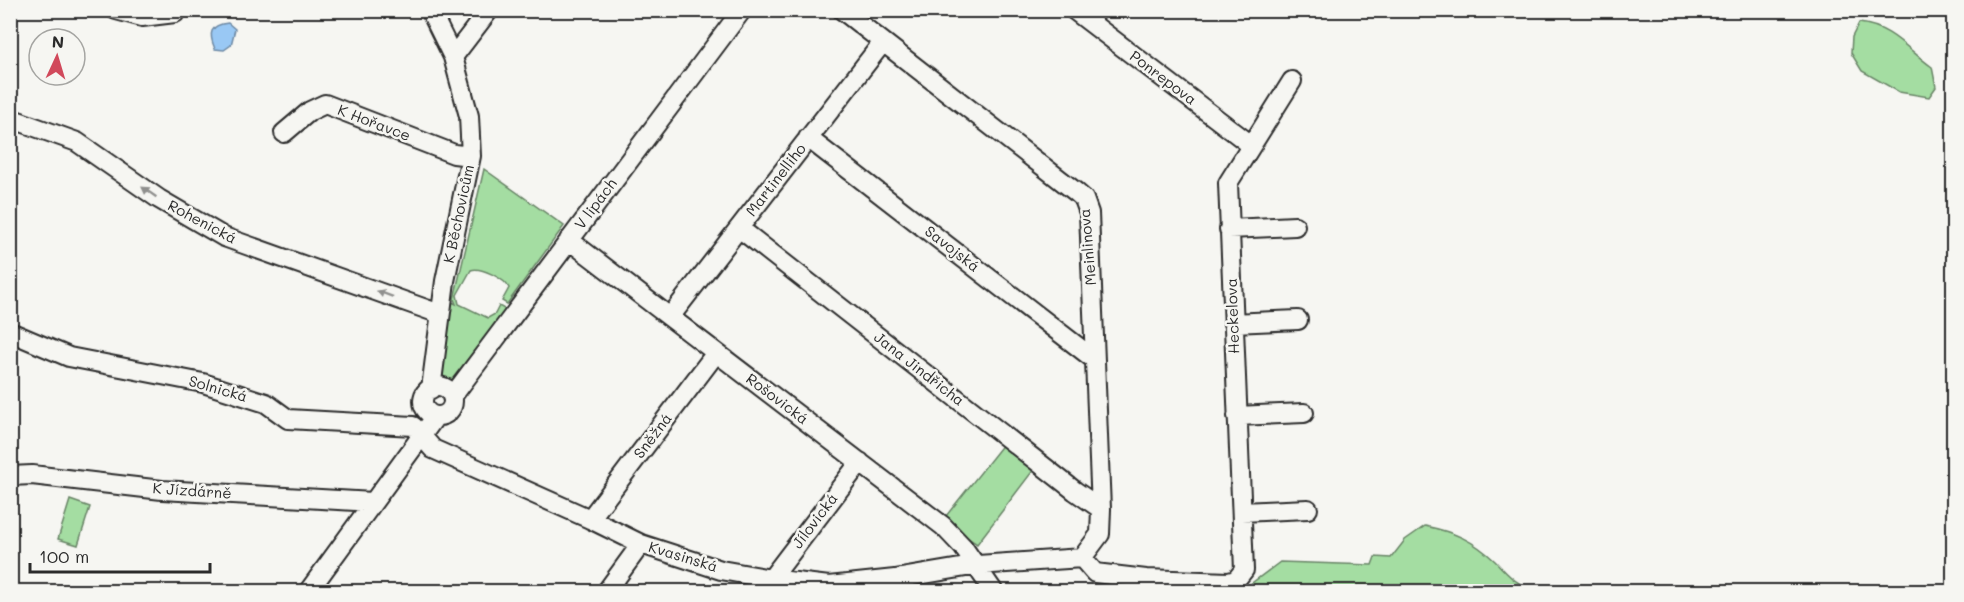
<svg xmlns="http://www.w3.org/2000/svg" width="1964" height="602" font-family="Mali,sans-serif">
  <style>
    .green { fill: #a4dda2; stroke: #688466; stroke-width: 1.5 }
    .water { fill: #99c8f4; stroke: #6d89a4; stroke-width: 1.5 }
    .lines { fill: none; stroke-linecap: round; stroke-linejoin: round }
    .stream { stroke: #6d89a4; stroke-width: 4 }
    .minor-casing { stroke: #2b2b2b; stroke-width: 22 }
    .minor { stroke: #f6f6f2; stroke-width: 18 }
    .oneway { fill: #90908e }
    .labels { text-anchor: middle; stroke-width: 5; stroke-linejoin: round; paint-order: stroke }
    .street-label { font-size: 15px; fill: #2b2b2b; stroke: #f6f6f2 }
  </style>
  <rect width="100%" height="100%" fill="#f6f6f2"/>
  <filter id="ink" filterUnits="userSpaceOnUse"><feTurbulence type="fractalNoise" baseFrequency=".0167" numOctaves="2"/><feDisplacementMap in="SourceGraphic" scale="12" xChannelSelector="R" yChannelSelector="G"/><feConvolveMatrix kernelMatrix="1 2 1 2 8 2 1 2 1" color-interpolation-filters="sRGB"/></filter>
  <g filter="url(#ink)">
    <path class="green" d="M1859 23C1891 26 1908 50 1932 67L1936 87 1929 97 1899 92 1862 71 1851 53 1852 37Z
      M484 169 564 226 507 304 502 301 509 288C505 279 480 266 471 270L457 295 459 304 488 318 495 314 499 306 506 310 446 387 439 383 450 301 456 304 454 299Z
      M1004 443 1035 468 977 544 942 521Z
      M70 500 90 507 78 545 58 539Z
      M1425 526C1454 532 1473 540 1495 561 1502 568 1510 578 1519 583 1531 592 1550 588 1564 591H1241L1280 562 1372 565 1375 557 1391 558 1405 540Z"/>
    <path class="water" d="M228 23 235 29 231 45 224 50 215 49C208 33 210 25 228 23Z"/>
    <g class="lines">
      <path class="stream" d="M1481 589 1523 587"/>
      <defs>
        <path id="minor" d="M116 10 142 17 175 13 177 10
          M430 10 453 57 469 116 471 156 445 281 431 389
          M842 10 1076 192 1084 199 1089 213 1101 509 1100 534 1082 558
          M1074 10 1251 145
          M453 57 489 10
          M10 118 77 142 159 199 224 237 440 314
          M284 133 310 111 325 104 454 154 471 156
          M808 138 1095 360
          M739 228 1075 491 1101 509
          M1229 229 1295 226
          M569 240 943 526 963 547 994 592
          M670 317 883 42
          M1233 323 1298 320
          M10 332 69 357 203 383 266 403 288 419 413 426 433 449 590 519 641 544 721 570 771 579 829 586 895 579 978 565 1082 558
          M423 401a15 15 0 1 1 30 0a15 15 0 1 1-30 0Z
          M452 397 742 10
          M1237 416 1304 413
          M10 476 32 475 162 490 373 502
          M1242 512 1308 509
          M590 519 716 353
          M1082 558 1095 573 1146 579 1229 582 1236 580 1244 570 1228 183 1292 81
          M771 579 860 462
          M308 592 436 416
          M606 592 641 544"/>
      </defs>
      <use href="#minor" class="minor-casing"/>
      <use href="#minor" class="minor"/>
    </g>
    <defs><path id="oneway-solid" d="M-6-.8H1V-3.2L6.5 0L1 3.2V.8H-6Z" transform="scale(1.5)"/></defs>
    <g class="oneway">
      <use href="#oneway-solid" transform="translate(149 192) rotate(-145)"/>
      <use href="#oneway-solid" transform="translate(385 294) rotate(-160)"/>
    </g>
  </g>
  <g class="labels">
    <g class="street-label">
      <text transform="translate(1163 78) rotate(37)" y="5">Ponrepova</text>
      <text transform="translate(374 123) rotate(21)" y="5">K Hořavce</text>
      <text transform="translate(776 180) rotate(-52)" y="5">Martinelliho</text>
      <text transform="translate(596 204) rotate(-53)" y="5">V lipách</text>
      <text transform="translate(459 214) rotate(-78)" y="5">K Běchovicům</text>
      <text transform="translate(202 222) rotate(28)" y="5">Rohenická</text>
      <text transform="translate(1088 247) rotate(-95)" y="5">Meinlinova</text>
      <text transform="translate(952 249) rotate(38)" y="5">Savojská</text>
      <text transform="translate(1233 316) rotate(-92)" y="5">Heckelova</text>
      <text transform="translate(919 369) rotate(38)" y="5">Jana Jindřicha</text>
      <text transform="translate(218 389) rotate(16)" y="5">Solnická</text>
      <text transform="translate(777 399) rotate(37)" y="5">Rošovická</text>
      <text transform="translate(653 436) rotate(-53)" y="5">Sněžná</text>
      <text transform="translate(192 491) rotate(4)" y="5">K Jízdárně</text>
      <text transform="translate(815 521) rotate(-53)" y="5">Jílovická</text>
      <text transform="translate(683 557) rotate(17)" y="5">Kvasinská</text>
    </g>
  </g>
  <rect width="1964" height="602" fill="none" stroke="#f6f6f2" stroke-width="36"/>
  <rect x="18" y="18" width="1928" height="566" fill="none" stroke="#2b2b2b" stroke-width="2" filter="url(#ink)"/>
  <g transform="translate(57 57) rotate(4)"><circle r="28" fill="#f6f6f2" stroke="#a5a5a2" stroke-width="1.5"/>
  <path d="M0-4.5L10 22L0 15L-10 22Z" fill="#d1495b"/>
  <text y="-9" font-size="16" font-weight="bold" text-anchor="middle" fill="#2b2b2b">N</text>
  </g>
  <path d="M30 563v9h180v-9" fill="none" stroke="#2b2b2b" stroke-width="3"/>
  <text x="39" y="563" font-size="18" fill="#2b2b2b" stroke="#f6f6f2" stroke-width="4.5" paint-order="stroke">100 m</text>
</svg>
